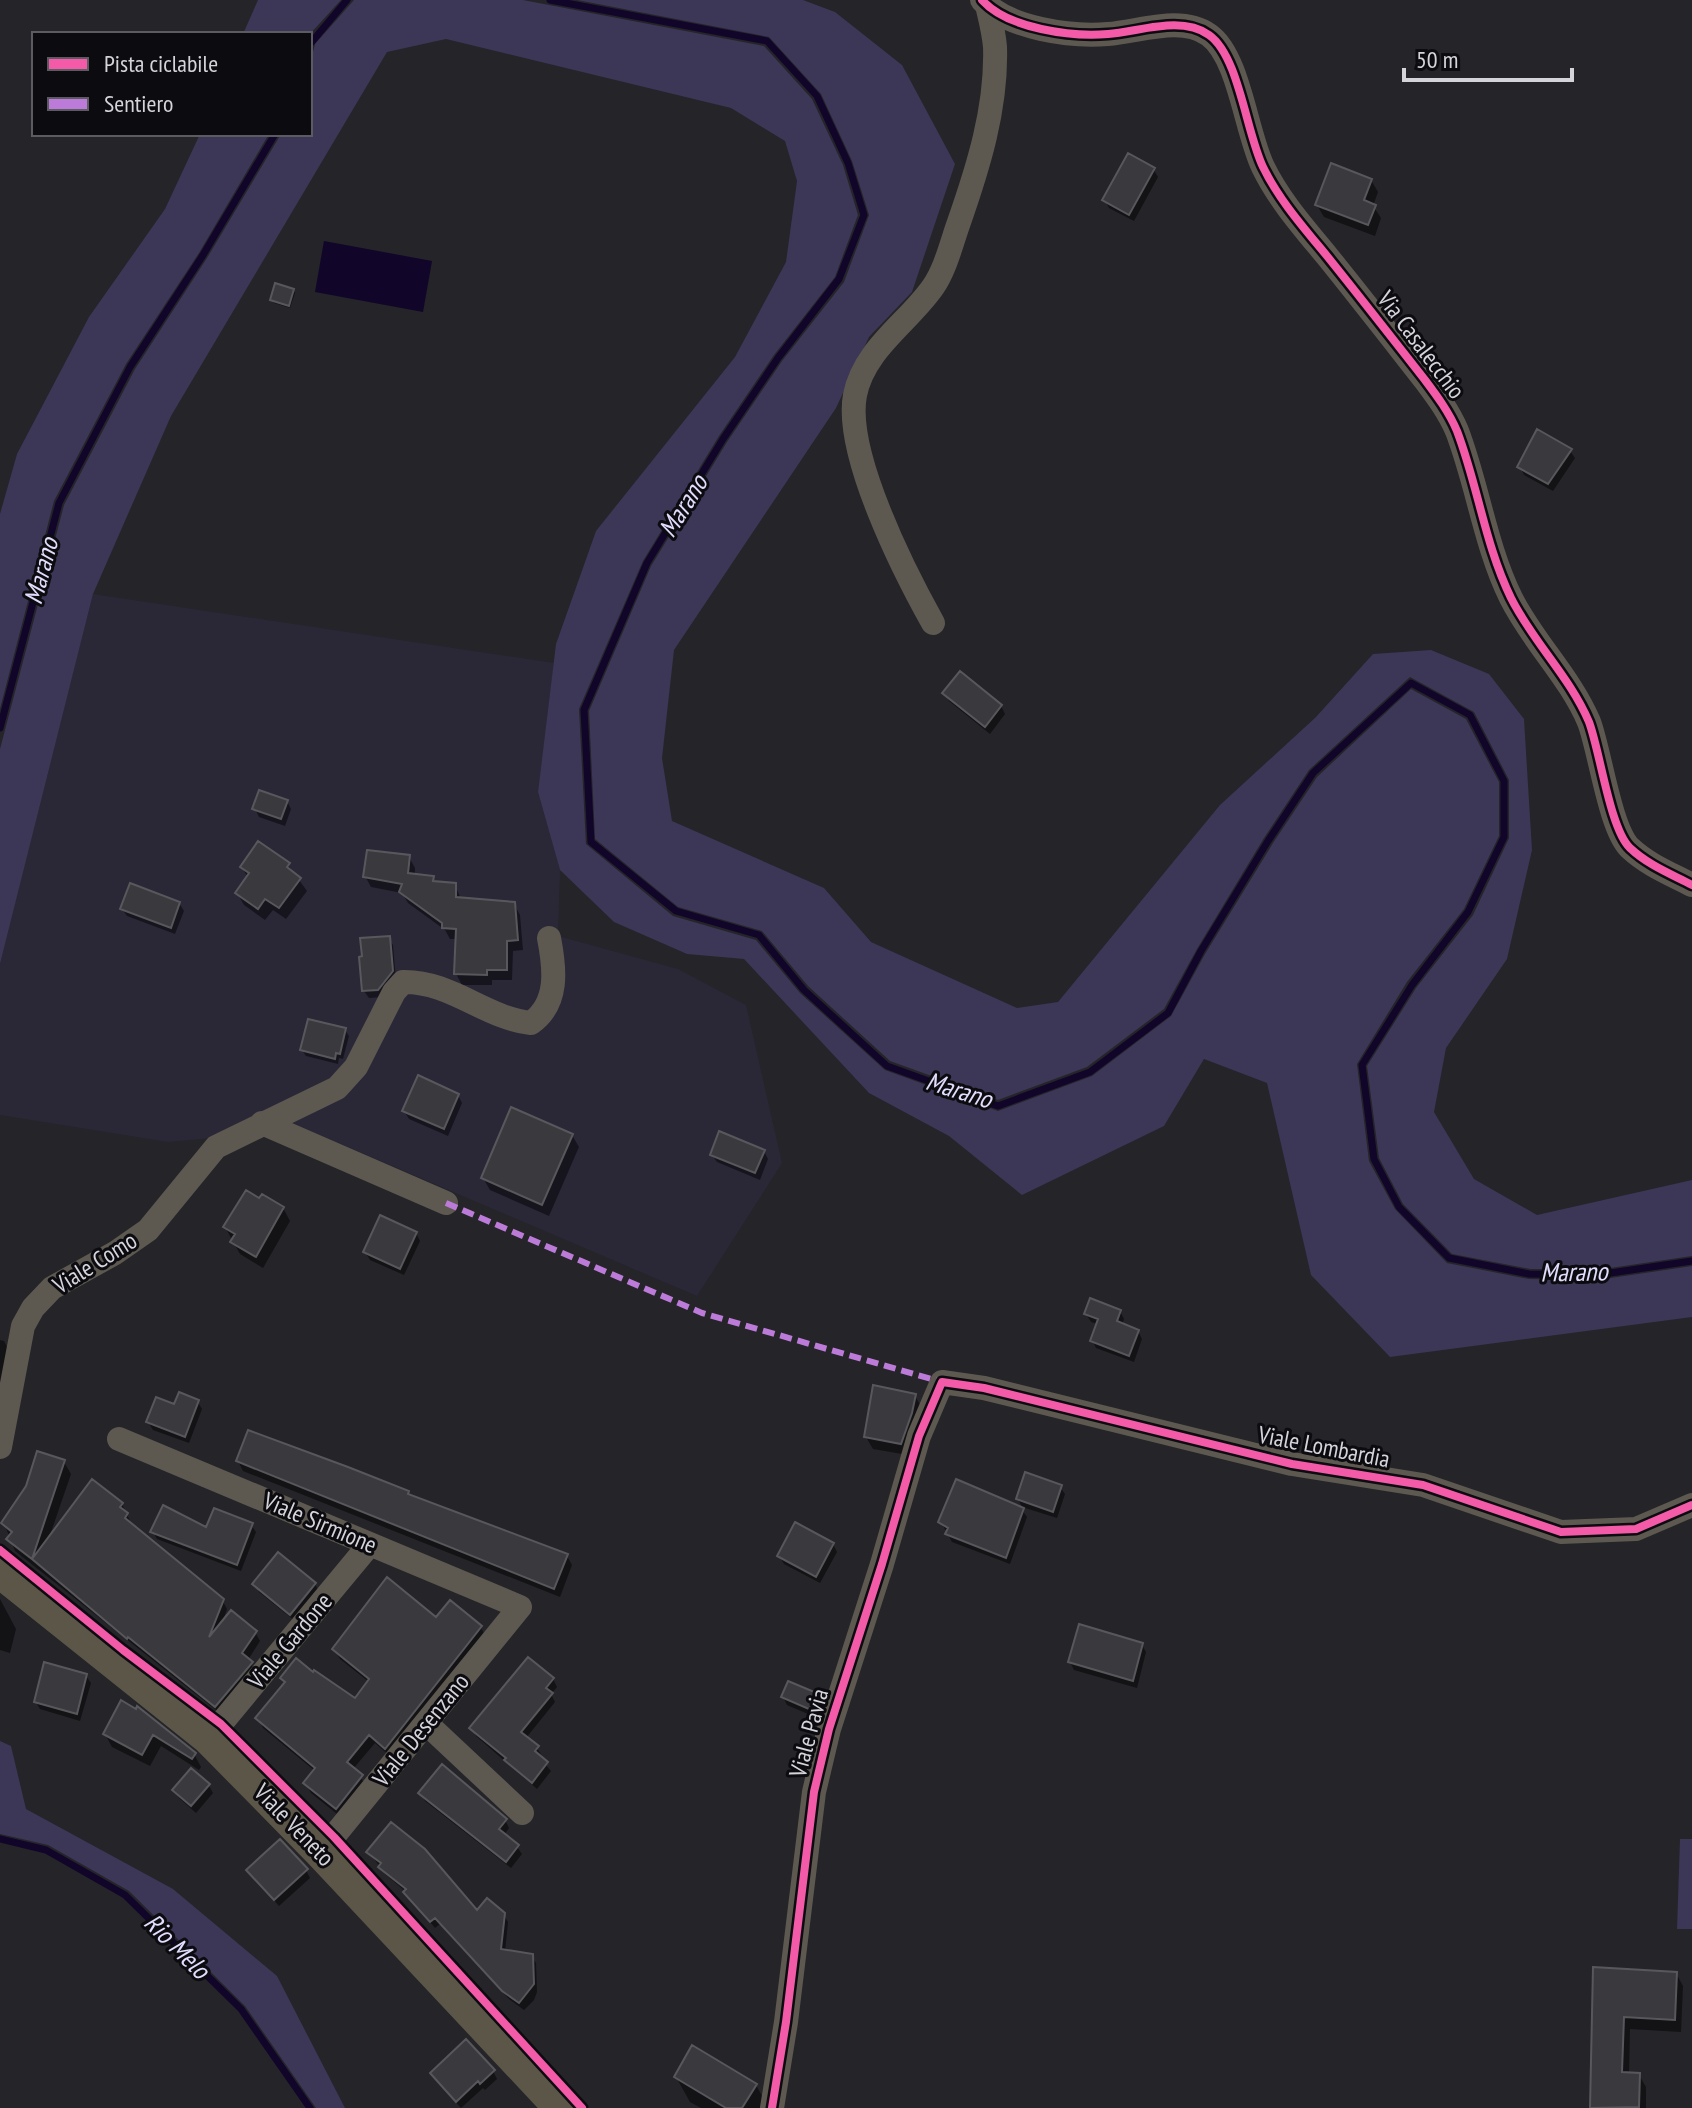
<svg xmlns="http://www.w3.org/2000/svg" width="1692" height="2108" font-family="'PT Sans Narrow',sans-serif">
  <style>
    .built { fill: #2a2837 }
    .green { fill: #3c3657 }
    .water { fill: #11052a }
    .shadow { fill: #0007 }
    .lines { fill: none; stroke-linecap: round; stroke-linejoin: round }
    .stream { stroke: #11052a; stroke-width: 7 }
    .building { fill: #3a3a3e; stroke: #58585c; stroke-width: 2 }
    .street { stroke: #5d5950; stroke-width: 24 }
    .secondary { stroke: #5c5649; stroke-width: 34 }
    .quiet { stroke: #bd7bd9; stroke-width: 6; stroke-dasharray: 12 6; stroke-linecap: butt }
    .cycleway-casing { stroke: #0c0b10; stroke-width: 13 }
    .cycleway { stroke: #f35aa7; stroke-width: 8 }
    .labels { text-anchor: middle; stroke-width: 6; stroke-linejoin: round; paint-order: stroke }
    .street-label { font-size: 24px; fill: #d5d4db; stroke: #0c0b10 }
    .water-label { font-size: 26px; font-style: italic; fill: #e1ddfd; stroke: #0c0b10 }
  </style>
  <rect width="100%" height="100%" fill="#242429"/>
  <path class="built" d="M93 594 554 663 538 792 560 870 558 936 678 969 746 1005 782 1163 697 1296 287 1121 342 1094 362 1072 401 997 407 990H421L444 997 506 1028 534 1032 551 1019 561 993 562 960 557 936 540 940 543 962V990L535 1008 528 1013 512 1011 451 979 423 972H399L386 986 347 1061 331 1079 211 1138 168 1142 0 1115V964Z"/>
  <path class="green" d="M258 0H341L310 34H243Z
    M354 0H523L764 46 812 99 843 165 858 215 835 277 774 355 719 436 643 561 579 709 586 844 673 916 756 940 800 993 885 1070 998 1111 1092 1076 1171 1016 1205 954 1273 843 1317 777 1411 689 1466 719 1499 782V836L1464 909 1407 982 1357 1064 1369 1161 1395 1209 1447 1263 1529 1279 1597 1280 1692 1266V1317L1390 1357 1311 1275 1267 1083 1204 1059 1164 1126 1022 1195 949 1136 869 1093 744 959 687 954 614 922 560 870 538 792 556 644 596 531 735 357 786 262 797 181 785 141 731 108 446 39 387 52 171 416 93 594 0 964V749L64 505 135 369 207 258 281 134H310V64L315 44Z
    M577 0H803L835 12 902 65 955 164 912 292 869 337 836 408 674 650 662 758 672 821 824 888 871 942 1017 1008 1058 1002 1220 805 1316 717 1373 654 1431 650 1489 674 1524 719 1532 850 1507 959 1446 1048 1434 1112 1474 1179 1537 1215 1692 1180V1256L1597 1270 1530 1269 1452 1254 1403 1204 1379 1158 1367 1066 1416 988 1473 915 1509 838V780L1474 712 1410 677 1309 770 1264 838 1197 949 1164 1009 1087 1067 998 1100 890 1061 808 986 762 931 678 907 595 839 589 711 651 566 727 442 782 361 844 282 869 215 852 161 821 94 769 37Z
    M200 134H269L199 253 126 364 54 501 0 709V514L17 454 89 317 165 209Z
    M0 1741 11 1746 26 1809 173 1889 277 1976 345 2108H316L245 2006 129 1891 48 1845 0 1834Z
    M1680 1839H1692V1929H1677Z"/>
  <path class="water" d="M324 241 432 261 423 312 315 292Z"/>
  <path class="shadow" d="M1153 169 1158 177 1134 221 1109 208 1105 200Z
    M1371 180 1378 192 1373 206 1381 218 1375 236 1324 217 1317 205Z
    M293 290 295 293 290 308 274 303 272 300Z
    M1570 451 1575 458 1553 491 1524 475 1520 467Z
    M945 693 1001 706 1005 714 990 734 949 701Z
    M287 801 291 809 285 826 259 817 255 809Z
    M409 857 415 868V876L433 878 436 883 455 885 461 899 514 904 520 915 523 950 513 951 512 980H492V985H462L456 974 457 939H450L445 930 408 903 402 893 371 887 365 876Z
    M288 865 307 891 286 919 273 910 265 920 244 905 237 893 248 878 242 867Z
    M179 903 184 911 175 934 127 916 122 909Z
    M388 938 393 945 396 980 383 997 369 998 364 991V958Z
    M345 1030 349 1036 343 1059 339 1058 338 1064 306 1056 302 1050Z
    M458 1095 462 1103 448 1136 409 1119 404 1111Z
    M572 1135 579 1147 549 1216 490 1190 483 1178Z
    M764 1151 768 1159 760 1180 717 1162 712 1155Z
    M283 1208 290 1221 263 1268 240 1254 225 1227Z
    M416 1233 420 1241 404 1275 370 1260 365 1252Z
    M1120 1311 1124 1319 1122 1325 1138 1331 1142 1339 1134 1362 1096 1348 1092 1340 1098 1324 1091 1322 1086 1314Z
    M0 1340 4 1341 9 1351 0 1395Z
    M915 1396 922 1408 908 1455 873 1449 866 1437Z
    M197 1401 202 1409 189 1443 153 1430 148 1422Z
    M238 1461 408 1493 410 1497 567 1556 572 1565 560 1597 243 1471Z
    M64 1462 71 1474 49 1538 122 1504 131 1523 130 1525 222 1600 227 1609 222 1623 255 1632 260 1641 248 1660 256 1672 221 1714 15 1551 4 1523Z
    M1060 1487 1065 1494 1057 1518 1022 1507 1018 1499Z
    M1022 1510 1027 1517 1010 1564 952 1542 941 1522Z
    M251 1525 256 1532 241 1571 157 1539 153 1532Z
    M833 1544 837 1552 820 1583 784 1564 779 1556Z
    M255 1584H315L319 1592 295 1621 259 1592Z
    M0 1599 16 1629 10 1653 0 1650Z
    M451 1603 481 1628 486 1637 391 1757 375 1743 353 1769 367 1786 342 1818 311 1793 305 1783 315 1771 263 1728 258 1718 286 1684 283 1678 355 1701 369 1682 340 1659 334 1649 436 1620Z
    M1142 1645 1146 1652 1137 1688 1074 1670 1070 1662Z
    M86 1676 91 1683 80 1721 40 1709 36 1702Z
    M553 1679 557 1687 551 1694 555 1702 526 1738 537 1748 542 1756 540 1758 551 1771 537 1789 476 1736 472 1728Z
    M783 1697 822 1698 827 1705 822 1720 787 1705Z
    M136 1712 194 1754 201 1767 199 1770 161 1746 150 1766 112 1747 105 1734Z
    M209 1786 213 1793 196 1813 179 1798 174 1790Z
    M420 1793 505 1820 509 1828 504 1835 517 1847 522 1854 511 1868 425 1801Z
    M369 1852 477 1913 503 1914 508 1922 505 1952 531 1956 536 1963 537 1992 534 2000 524 2010 509 1999 440 1924 435 1928 405 1891 385 1874Z
    M248 1870H306L310 1878 279 1906Z
    M1594 1969 1676 1973 1683 1986 1681 2032 1630 2029 1629 2074 1639 2075 1646 2087V2108H1592Z
    M493 2071 497 2079 485 2090 483 2088 461 2108 437 2081Z
    M676 2077 756 2085 769 2108H701L690 2102Z"/>
  <g class="lines">
    <path class="stream" d="M550 0 767 41 817 96 848 163 864 215 839 279 778 358 723 439 647 563 584 710 591 842 676 911 759 935 804 990 887 1066 998 1106 1090 1072 1168 1013 1201 951 1268 841 1313 773 1411 683 1470 715 1504 781V837L1468 912 1412 985 1362 1065 1374 1159 1399 1207 1449 1258 1529 1274 1597 1275 1692 1261
      M310 44 347 0
      M0 728 59 503 130 367 203 255 275 134
      M0 1839 46 1850 125 1895 241 2009 310 2108"/>
  </g>
  <path class="building" d="M1128 153 1155 168 1129 215 1102 200Z
    M1331 163 1372 179 1364 200 1376 205 1368 225 1315 205Z
    M275 283 294 289 289 306 270 300Z
    M1537 429 1572 449 1548 484 1517 467Z
    M960 671 1002 705 985 727 942 693Z
    M259 790 288 800 281 819 252 809Z
    M258 841 290 863 287 867 301 878 279 908 265 899 258 909 235 893 249 873 240 867Z
    M367 850 410 855 408 873 434 876 433 881 456 883V897L515 902 518 940 507 941V970H487V975L454 974 456 929 442 928V923L399 892 402 884 363 877Z
    M130 883 180 902 171 928 120 909Z
    M390 936 393 971 378 990 362 991 359 957 362 956 360 938Z
    M308 1019 346 1028 340 1054 336 1053 335 1059 300 1050Z
    M418 1075 459 1094 444 1129 402 1111Z
    M511 1107 573 1134 542 1205 481 1178Z
    M719 1131 765 1150 755 1173 710 1155Z
    M246 1190 259 1198 262 1194 284 1207 256 1257 230 1242 235 1234 223 1227Z
    M380 1215 417 1232 400 1269 363 1252Z
    M1090 1298 1121 1310 1117 1321 1139 1330 1129 1356 1090 1341 1098 1319 1084 1314Z
    M873 1385 916 1394 912 1413 901 1444 864 1437Z
    M179 1392 199 1400 185 1437 146 1422 156 1397 174 1404Z
    M248 1430 348 1467 409 1491 408 1494 568 1554 554 1589 236 1461Z
    M37 1451 65 1460 32 1559 6 1539 12 1532 1 1523 26 1486Z
    M1025 1472 1062 1485 1053 1512 1016 1499Z
    M92 1479 123 1503 120 1507 128 1513 125 1518 224 1599 209 1637 231 1610 257 1631 242 1653 253 1662 215 1707 128 1637 127 1639 32 1559Z
    M956 1479 1024 1508 1006 1558 945 1534 948 1528 938 1522Z
    M163 1505 206 1527 214 1508 253 1523 237 1565 150 1532Z
    M795 1522 834 1543 816 1577 777 1556Z
    M278 1552 316 1583 290 1615 252 1584Z
    M387 1577 436 1617 450 1600 482 1626 385 1749 369 1735 347 1762 363 1775 336 1809 303 1783 315 1768 255 1718 285 1682 280 1678 296 1658 313 1672 314 1670 355 1698 369 1679 332 1649Z
    M1079 1624 1143 1643 1133 1681 1068 1662Z
    M528 1657 554 1678 546 1688 553 1693 521 1732 539 1746 535 1751 548 1762 532 1783 504 1760 506 1758 469 1728Z
    M44 1662 87 1674 77 1714 34 1702Z
    M788 1681 824 1696 818 1713 781 1697Z
    M121 1700 136 1709 137 1706 196 1753 192 1759 153 1735 142 1755 103 1734Z
    M442 1764 507 1819 499 1829 519 1845 506 1862 418 1793Z
    M191 1768 210 1784 191 1806 172 1790Z
    M391 1822 425 1849 477 1910 487 1898 505 1913 501 1949 533 1954 534 1984 519 2003 502 1991 435 1918 430 1922 403 1892 406 1889 378 1867 381 1863 366 1852Z
    M280 1839 308 1869 274 1900 246 1870Z
    M1593 1967 1677 1972 1675 2020 1624 2017 1622 2072 1640 2073 1639 2107 1590 2108Z
    M466 2039 495 2070 480 2084 478 2081 456 2102 430 2073Z
    M692 2045 757 2084 742 2108H726L674 2077Z"/>
  <g class="lines">
    <path class="street" d="M982 0C1008 29 1072 37 1108 34 1139 32 1181 15 1209 35 1239 56 1246 132 1263 167 1279 200 1304 228 1327 256 1360 297 1392 338 1425 380 1437 396 1449 412 1457 431 1478 486 1485 545 1511 598 1533 642 1570 677 1589 722 1600 751 1610 829 1630 848 1648 865 1671 874 1692 885
      M933 623C904 571 844 453 855 395 864 349 908 323 933 287 945 270 951 245 958 225 978 168 997 108 995 47 994 33 990 18 987 5
      M262 1123 446 1203
      M119 1439 520 1607 321 1852
      M0 1447 23 1326 33 1308 52 1288 115 1253 148 1230 216 1147 337 1088 356 1067 394 992 403 982C451 981 485 1018 531 1023 559 1003 555 969 549 938
      M426 1723 522 1813
      M209 1738 370 1544
      M772 2108 786 2022 814 1792 829 1729 882 1564 919 1436 942 1382 984 1388 1292 1464 1423 1485 1561 1532 1636 1529 1692 1505"/>
    <path class="secondary" d="M0 1571 209 1738 321 1852 561 2108"/>
    <path class="quiet" d="M446 1203 702 1313 942 1382"/>
    <defs>
      <path id="cycleway" d="M982 0C1008 29 1072 37 1108 34 1139 32 1181 15 1209 35 1239 56 1246 132 1263 167 1279 200 1304 228 1327 256 1360 297 1392 338 1425 380 1437 396 1449 412 1457 431 1478 486 1485 545 1511 598 1533 642 1570 677 1589 722 1600 751 1610 829 1630 848 1648 865 1671 874 1692 885
        M0 1550 123 1650 221 1724 334 1837 582 2108
        M772 2108 786 2022 814 1792 829 1729 882 1564 919 1436 942 1382 984 1388 1292 1464 1423 1485 1561 1532 1636 1529 1692 1505"/>
    </defs>
    <use href="#cycleway" class="cycleway-casing"/>
    <use href="#cycleway" class="cycleway"/>
  </g>
  <g class="labels">
    <g class="street-label">
      <text transform="translate(1421 345) rotate(53)" y="8">Via Casalecchio</text>
      <text transform="translate(95 1263) rotate(-32)" y="8">Viale Como</text>
      <text transform="translate(1324 1447) rotate(11)" y="8">Viale Lombardia</text>
      <text transform="translate(320 1523) rotate(23)" y="8">Viale Sirmione</text>
      <text transform="translate(290 1641) rotate(-50)" y="8">Viale Gardone</text>
      <text transform="translate(421 1730) rotate(-51)" y="8">Viale Desenzano</text>
      <text transform="translate(809 1733) rotate(-75)" y="8">Viale Pavia</text>
      <text transform="translate(294 1825) rotate(46)" y="8">Viale Veneto</text>
    </g>
    <g class="water-label">
      <text transform="translate(683 506) rotate(-58)" y="9">Marano</text>
      <text transform="translate(41 571) rotate(-75)" y="9">Marano</text>
      <text transform="translate(959 1090) rotate(17)" y="9">Marano</text>
      <text transform="translate(1574 1272) rotate(-1)" y="9">Marano</text>
      <text transform="translate(177 1946) rotate(45)" y="9">Rio Melo</text>
    </g>
  </g>
  <rect x="32" y="32" width="280" height="104" fill="#0c0b10" stroke="#5c5b61" stroke-width="2"/>
  <rect x="48" y="58" width="40" height="12" fill="#f35aa7" stroke="#5c5b61" stroke-width="2"/>
  <text x="104" y="72" font-size="24" fill="#d5d4db">Pista ciclabile</text>
  <rect x="48" y="98" width="40" height="12" fill="#bd7bd9" stroke="#5c5b61" stroke-width="2"/>
  <text x="104" y="112" font-size="24" fill="#d5d4db">Sentiero</text>
  <path d="M1404 68v12h168v-12" fill="none" stroke="#d5d4db" stroke-width="4"/>
  <text x="1416" y="68" font-size="24" fill="#d5d4db" stroke="#0c0b10" stroke-width="6" paint-order="stroke">50 m</text>
</svg>
